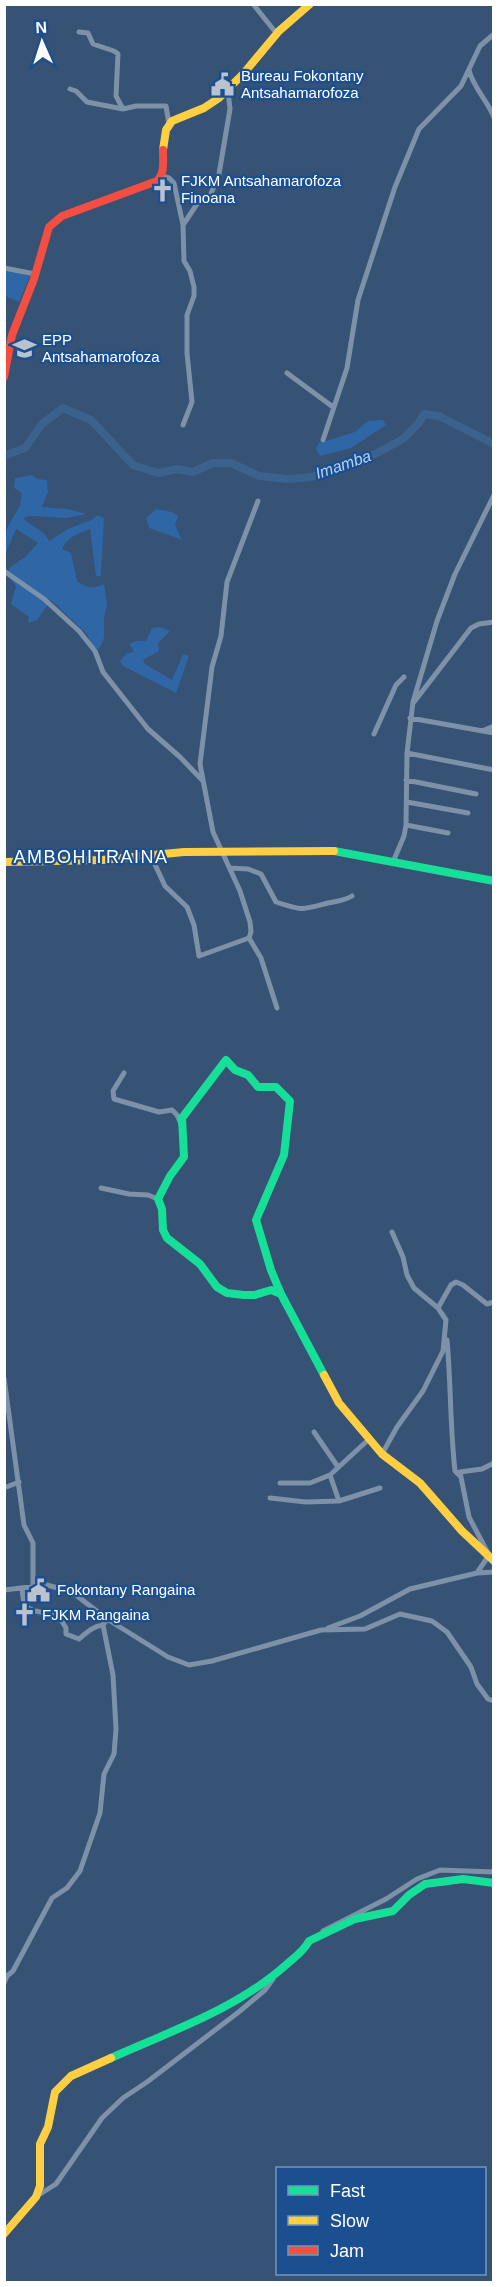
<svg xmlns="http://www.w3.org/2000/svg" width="498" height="2287" font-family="Arial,sans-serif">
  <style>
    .green { fill: #2f66a5 }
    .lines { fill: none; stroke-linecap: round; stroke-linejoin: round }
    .river { stroke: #3b618d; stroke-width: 8 }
    .street { stroke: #7d92a8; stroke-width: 5 }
    .fast { stroke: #16e098; stroke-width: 8 }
    .slow { stroke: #ffcf43; stroke-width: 8 }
    .jam { stroke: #f24e42; stroke-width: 8 }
    .labels { text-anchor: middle; stroke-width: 4.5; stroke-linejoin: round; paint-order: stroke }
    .poi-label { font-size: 15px; fill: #fff; stroke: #1b4f8f; text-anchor: start }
    .water-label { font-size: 16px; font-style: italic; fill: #b5d3f5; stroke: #1b4f8f }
    .quarter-label { font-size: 18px; letter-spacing: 1.5px; fill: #fff; stroke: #1b4f8f }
  </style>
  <rect width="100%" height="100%" fill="#365274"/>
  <path class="green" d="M4 269 30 276 19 302 5 296Z
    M383 420 386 425 351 448 320 456 316 449 319 443 355 432 368 421Z
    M32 475 37 479 47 480 48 492 42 507 68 509 87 514 67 518 30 516 23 518C31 527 45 530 49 541L68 529 91 520 98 515 104 518 101 576H96L90 529C79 533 67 537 62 549L71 553 77 581C87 588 93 589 104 584L107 605 104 617V638L99 649 93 648 87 634 51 600 37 620 28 623 29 617 11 604 16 586 8 576 9 568 25 557 38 543 16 529 5 555V532L20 505 22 493 14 488 15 478Z
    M156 509 172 512 178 516 175 525 182 540 149 528 146 518Z
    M160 627 170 631 158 643 159 651 143 660 145 664 172 680 183 654 189 656 176 693 123 666 120 661 127 653 134 652 129 644 136 641H146L152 628Z"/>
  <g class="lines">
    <path class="river" d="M4 456 25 448 42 424 63 408 91 420 133 465 158 473 177 469 193 472 213 463H231L259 476 288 479 311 477 362 461 403 439 419 423 424 414 439 416 494 444"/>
    <path class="street" d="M253 4 277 34
      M79 32 88 33 93 44 114 51 118 54 116 96 123 109 136 106H166L169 124
      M469 70C473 87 487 100 494 117
      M70 89 76 91 87 102 123 109
      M162 176 169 178 174 183 183 225
      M4 268 35 274
      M287 373 333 407
      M183 425 192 402 187 353V315L194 296V287L190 271 184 261 183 225 197 204 210 196 219 174 230 109 228 91
      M323 440 347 368 358 300 395 187 419 129 461 86 480 46 494 34
      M258 501 227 582 221 636 212 667 200 764 213 832 240 891 250 922 251 932 249 938 261 958 277 1008
      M4 571 44 599 79 631 95 651 103 672 148 729 180 757 203 781
      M414 702 471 628 479 624 494 622
      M410 718 494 733
      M482 731 494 726
      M374 734 396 685 404 677
      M407 753 494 770
      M406 780 476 794
      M407 802 468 813
      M406 825 448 833
      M151 856 165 886 187 907 194 925 199 956 249 938
      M393 862 404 836 406 825 407 753 413 702 437 621 455 574 494 495
      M230 868 248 869 261 874 276 902C303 911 301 910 328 903 337 901 344 901 352 896
      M124 1073 113 1091 114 1099 159 1112 172 1110 177 1115 181 1124
      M101 1188 129 1194 148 1195 158 1199
      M438 1308 451 1285 456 1282 463 1285 487 1304 494 1302
      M447 1340C451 1383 450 1427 455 1471L460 1476
      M4 1378 24 1525 33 1543V1586
      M314 1432 338 1467
      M382 1454 397 1427 423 1391 443 1351 446 1320 438 1308 414 1288 407 1275 403 1257 392 1232
      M280 1483H310L330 1475 368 1440
      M4 1488 19 1482
      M270 1498 306 1502 339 1501 330 1475
      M339 1501 380 1488
      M477 1573 489 1555 469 1517 460 1472 482 1469 494 1463
      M22 1588 24 1606 35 1611 58 1615 66 1628V1634L79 1639C86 1633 93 1626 103 1625
      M4 1590 47 1585 72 1592 107 1619 168 1657 189 1665 212 1661 321 1630 365 1629 400 1614 432 1621 447 1632 471 1667 477 1684 488 1699 494 1701
      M328 1628 360 1616 410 1589 477 1573 494 1572
      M323 1931 386 1899 417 1879 440 1870 494 1872
      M4 1983 7 1976 13 1971 52 1898 67 1888 80 1871 100 1813 104 1774 114 1754 116 1729 113 1675 103 1625 107 1619
      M37 2196 56 2184 102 2118 123 2098 147 2082 240 2011 265 1990 273 1979"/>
    <path class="fast" d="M334 851 494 881
      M281 1294 271 1270 256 1220 284 1155 290 1101 276 1087H258L248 1075 235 1070 226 1060 182 1118 184 1157 170 1176 158 1199 162 1209 163 1230 167 1238 200 1264 217 1287 227 1293 244 1295H255L271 1290 281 1294 324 1375
      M111 2058C171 2031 237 2009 287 1964 295 1957 304 1951 309 1941L355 1919 393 1911 409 1895 425 1884 463 1879 494 1883"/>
    <path class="slow" d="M163 150 166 130 172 121 204 108 219 98 244 73 279 31 310 4
      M4 862 102 860 184 852 334 851
      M324 1375 339 1403 382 1454 420 1483 462 1531 494 1561
      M4 2234 36 2197 40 2186V2144L48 2127 55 2092 71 2076 111 2058"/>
    <path class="jam" d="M4 377 12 335 34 279 49 227 62 216 157 181C165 173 163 162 163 150"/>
  </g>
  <defs>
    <symbol id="civic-bare" viewBox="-9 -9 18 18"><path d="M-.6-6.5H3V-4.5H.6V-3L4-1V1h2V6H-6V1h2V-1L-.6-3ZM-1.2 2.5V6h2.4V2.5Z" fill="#b9c2ce" stroke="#1b4f8f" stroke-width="2.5" paint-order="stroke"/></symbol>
    <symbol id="church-bare" viewBox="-9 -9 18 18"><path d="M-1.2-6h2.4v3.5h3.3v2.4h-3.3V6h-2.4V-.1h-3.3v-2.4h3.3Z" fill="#b9c2ce" stroke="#1b4f8f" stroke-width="2.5" paint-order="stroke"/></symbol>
    <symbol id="school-bare" viewBox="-9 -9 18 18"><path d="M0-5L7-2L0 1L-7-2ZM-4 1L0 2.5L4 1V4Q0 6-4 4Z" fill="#b9c2ce" stroke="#1b4f8f" stroke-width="2.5" paint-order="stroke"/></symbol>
  </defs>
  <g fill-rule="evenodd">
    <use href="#civic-bare" x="206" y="68" width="33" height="33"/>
    <use href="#church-bare" x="146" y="174" width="33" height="33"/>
    <use href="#school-bare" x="8" y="332" width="33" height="33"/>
    <use href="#civic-bare" x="22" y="1574" width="33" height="33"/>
    <use href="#church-bare" x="8" y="1598" width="33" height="33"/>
  </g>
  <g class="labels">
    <g class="poi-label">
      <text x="241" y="81">Bureau Fokontany<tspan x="241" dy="17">Antsahamarofoza</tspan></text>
      <text x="181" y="186">FJKM Antsahamarofoza<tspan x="181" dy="17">Finoana</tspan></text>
      <text x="42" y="345">EPP<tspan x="42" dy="17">Antsahamarofoza</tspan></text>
      <text x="57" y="1595">Fokontany Rangaina</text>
      <text x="42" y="1620">FJKM Rangaina</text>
    </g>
    <g class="water-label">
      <text transform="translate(343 464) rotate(-19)" y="6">Imamba</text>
    </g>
    <g class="quarter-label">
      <text x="91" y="863">AMBOHITRAINA</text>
    </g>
  </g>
  <rect width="498" height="2287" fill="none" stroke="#ffffff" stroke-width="12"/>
  <rect x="276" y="2167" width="210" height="108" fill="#1b4f8f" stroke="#7695bc" stroke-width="1.5"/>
  <rect x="288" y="2186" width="30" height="9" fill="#16e098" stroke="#7695bc" stroke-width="1.5"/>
  <text x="330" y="2197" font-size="18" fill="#ffffff">Fast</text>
  <rect x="288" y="2216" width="30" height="9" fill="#ffcf43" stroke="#7695bc" stroke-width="1.5"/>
  <text x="330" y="2227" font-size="18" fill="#ffffff">Slow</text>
  <rect x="288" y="2246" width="30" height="9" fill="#f24e42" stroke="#7695bc" stroke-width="1.5"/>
  <text x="330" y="2257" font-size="18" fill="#ffffff">Jam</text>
  <g transform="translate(42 42) rotate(357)" stroke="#1b4f8f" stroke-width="4.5" paint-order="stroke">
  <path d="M0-4.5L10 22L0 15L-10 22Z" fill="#ffffff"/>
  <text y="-9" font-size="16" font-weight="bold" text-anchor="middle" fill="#ffffff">N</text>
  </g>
</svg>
